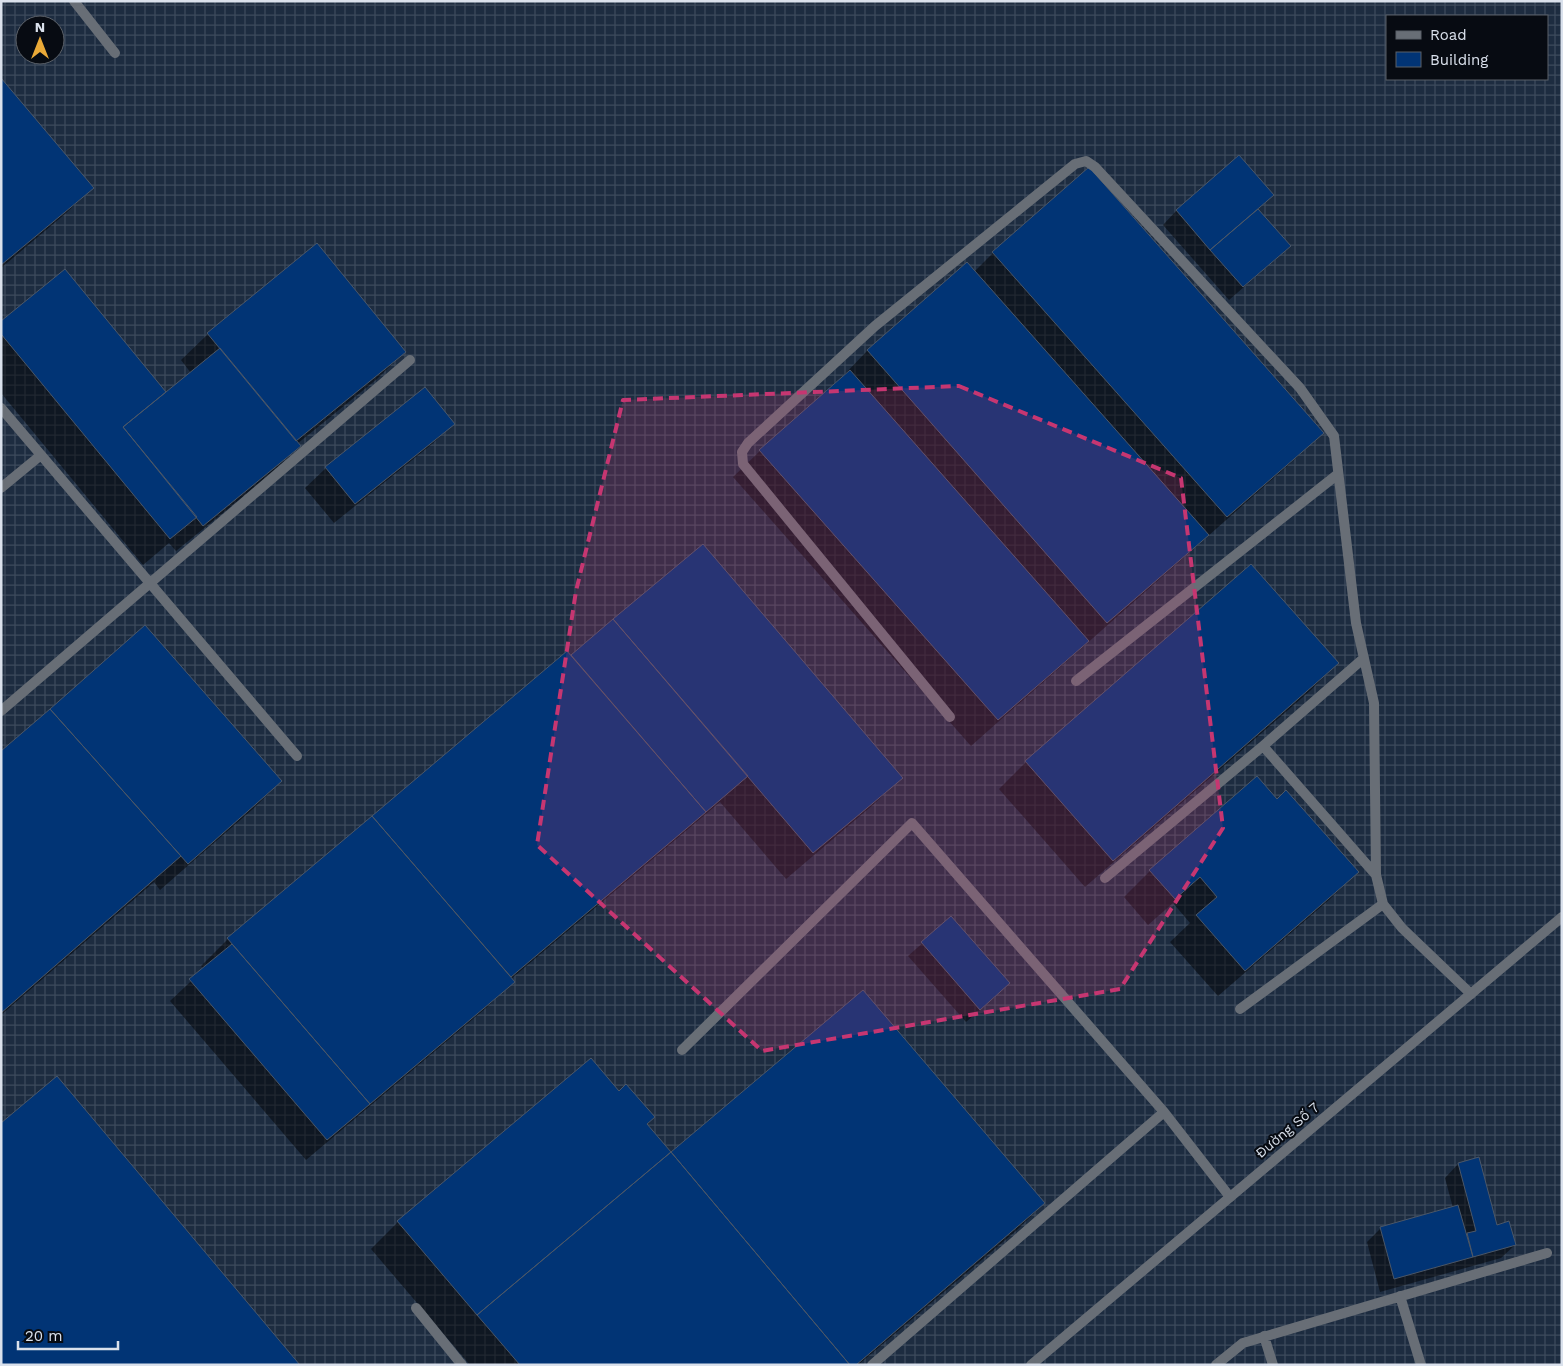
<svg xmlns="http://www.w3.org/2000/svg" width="1563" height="1366" font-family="'Work Sans',sans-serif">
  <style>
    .industrial { fill: url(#industrial-grid); fill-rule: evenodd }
    .shadow { fill: #0007 }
    .building { fill: #013475; stroke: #4b5768 }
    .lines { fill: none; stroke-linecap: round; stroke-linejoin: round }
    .service { stroke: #686e76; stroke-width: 10 }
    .minor { stroke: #686e76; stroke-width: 10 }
    .marked { fill: #c63671; fill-opacity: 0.2; stroke: #c63671; stroke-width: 4; stroke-dasharray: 10 6; stroke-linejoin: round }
    .labels { text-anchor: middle; stroke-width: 4; stroke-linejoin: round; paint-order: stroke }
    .street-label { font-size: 14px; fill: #dae1ec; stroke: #070b12 }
  </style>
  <defs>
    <pattern id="industrial-grid" width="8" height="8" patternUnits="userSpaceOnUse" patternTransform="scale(1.25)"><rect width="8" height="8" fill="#1d2c40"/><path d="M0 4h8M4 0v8" fill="none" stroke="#3d4a5c"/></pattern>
  </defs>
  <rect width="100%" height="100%" fill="#182231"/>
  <path class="industrial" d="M1 1H1562V1365H1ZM1387 16H1547V79H1387ZM25 25H55V55H25Z"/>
  <path class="shadow" d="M1 80 92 188 65 214 1 268Z
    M1239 157 1272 195 1257 210 1289 246 1275 260 1229 300 1163 225 1176 211Z
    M993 253 1322 432 1295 459 971 746 733 477 760 451 842 379 841 378 867 351 967 264 974 272Z
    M1 322 166 393 191 373 181 360 208 334 404 352 377 379 297 444 299 446 272 473 176 551 169 543 143 565 1 393Z
    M453 424 432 444 334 523 305 488 326 468Z
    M702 546 901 778 874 804 786 879 720 802 511 979 513 981 486 1008 306 1160 170 1001 204 969 201 966 228 939 567 653 571 657Z
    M1337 663 1311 690 1085 887 999 789 1026 762Z
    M1 753 281 781 254 808 160 890 154 882 1 1015Z
    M1277 801 1357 872 1330 899 1218 996 1170 942 1190 923 1173 903 1148 925 1124 897 1150 871Z
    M951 918 995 997 966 1022 908 956Z
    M619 1093 671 1154 1044 1203 1017 1230 858 1365H470L371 1249 398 1222Z
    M1458 1164 1496 1226 1515 1245 1501 1258 1380 1292 1367 1242 1381 1228 1453 1208 1445 1178Z"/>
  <path class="building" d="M1 78 94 188 1 265Z
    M1239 155 1274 195 1210 250 1176 210Z
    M1089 167 1324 433 1227 517 992 252Z
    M1258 209 1291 246 1243 287 1210 250Z
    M317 243 406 352 296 441 207 333Z
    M967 262 1209 535 1107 623 867 350Z
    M65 269 166 392 123 427 197 517 170 539 1 334V321Z
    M220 348 301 446 203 526 123 427Z
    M850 370 1089 641 998 720 759 450Z
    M425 387 455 424 355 504 325 467Z
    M703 544 903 778 813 853 613 619Z
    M1251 564 1339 663 1113 861 1025 761Z
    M613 619 748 776 706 812 571 655Z
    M145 625 282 781 188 864 50 709Z
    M567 651 706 812 511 977 372 816Z
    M50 709 181 856 1 1013V751Z
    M1257 776 1277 799 1286 790 1359 872 1245 971 1196 915 1217 897 1200 877 1175 899 1149 870Z
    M372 816 515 982 370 1104 227 938Z
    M951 916 1010 983 980 1010 921 942Z
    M232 944 370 1104 327 1140 189 979Z
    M863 990 1045 1203 856 1365H850L671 1152Z
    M591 1058 619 1091 626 1084 655 1117 647 1124 671 1152 477 1315 397 1221Z
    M57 1076 300 1365H1V1123Z
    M671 1152 850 1365H520L477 1315Z
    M1479 1157 1497 1225 1509 1221 1516 1245 1473 1257 1467 1233 1476 1231 1458 1163Z
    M1458 1205 1473 1257 1394 1279 1380 1227Z"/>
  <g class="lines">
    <path class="service" d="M74 1 115 53
      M1 408 297 756
      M1 488 41 455
      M1076 681 1338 474
      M1 711 410 360
      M950 717 743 464 742 452 748 443 875 326 1075 164 1086 161 1095 167 1300 388 1334 436 1356 623 1374 703 1376 875 1383 904 1402 928 1471 994
      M1263 746 1376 875
      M1105 878 1263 746 1364 658
      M1240 1009 1383 904
      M682 1050 912 823 1164 1112 1230 1197
      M1400 1296 1421 1365
      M416 1308 462 1365
      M1264 1336 1273 1365
      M872 1365 1164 1112
      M1216 1365 1243 1343 1547 1253"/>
    <path class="minor" d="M1031 1365 1562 917"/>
  </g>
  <path class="marked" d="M959 386 1181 478 1223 828 1120 989 762 1051 537 845 576 591 623 400Z"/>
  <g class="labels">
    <g class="street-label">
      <text transform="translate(1287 1130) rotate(-40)" y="5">Đường Số 7</text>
    </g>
  </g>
  <rect width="1563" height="1366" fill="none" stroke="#dae1ec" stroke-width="5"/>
  <rect x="1386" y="15" width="162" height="65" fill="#070b12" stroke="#5b6169"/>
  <rect x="1396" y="31" width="25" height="8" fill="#686e76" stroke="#5b6169"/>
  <text x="1430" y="40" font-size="15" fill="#dae1ec">Road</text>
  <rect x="1396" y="52" width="25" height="15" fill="#013475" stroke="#5b6169"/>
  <text x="1430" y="65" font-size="15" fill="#dae1ec">Building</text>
  <g transform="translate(40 40)"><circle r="24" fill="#070b12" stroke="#5b6169"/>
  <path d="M0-4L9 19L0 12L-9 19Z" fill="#eaaa38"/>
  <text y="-8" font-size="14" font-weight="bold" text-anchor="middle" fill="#dae1ec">N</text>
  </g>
  <path d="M18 1341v8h100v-8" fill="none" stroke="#dae1ec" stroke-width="2.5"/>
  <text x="25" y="1341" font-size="15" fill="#dae1ec" stroke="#070b12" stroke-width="4" paint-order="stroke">20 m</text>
</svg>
